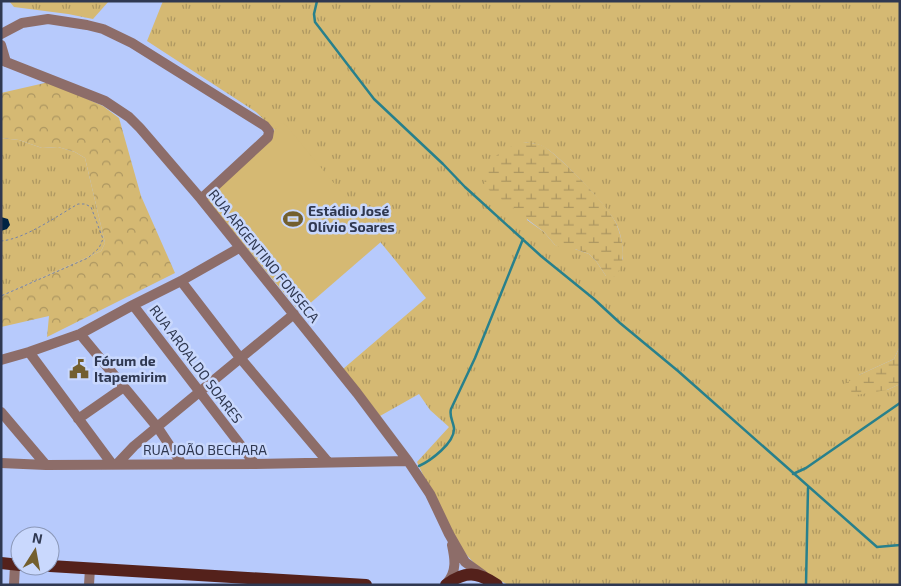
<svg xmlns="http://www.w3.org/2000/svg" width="901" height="586" font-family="'Exo 2',sans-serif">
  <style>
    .grass { fill: url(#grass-tufts); fill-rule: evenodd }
    .forest { fill: url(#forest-crowns) }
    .wetland { fill: url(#wetland-marsh) }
    .pitch { fill: #d5b973 }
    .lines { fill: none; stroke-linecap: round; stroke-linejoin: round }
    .stream { stroke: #28808c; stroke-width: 2.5 }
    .building { fill: #002343 }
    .path { stroke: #7583a9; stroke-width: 1; stroke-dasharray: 2.5 2.5; stroke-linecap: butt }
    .minor { stroke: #8d6d69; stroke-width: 10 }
    .major { stroke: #54211b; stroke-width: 12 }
    .labels { text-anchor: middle; stroke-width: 5; stroke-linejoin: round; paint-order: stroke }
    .poi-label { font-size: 14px; font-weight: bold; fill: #2f3851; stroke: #c9d8fd; text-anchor: start }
    .street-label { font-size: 14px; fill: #2f3851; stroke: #c9d8fd }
  </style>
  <defs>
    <pattern id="grass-tufts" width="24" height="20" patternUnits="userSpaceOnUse" patternTransform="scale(1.25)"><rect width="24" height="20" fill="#d5b973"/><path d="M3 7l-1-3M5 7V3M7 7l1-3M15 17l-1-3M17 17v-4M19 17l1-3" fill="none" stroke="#ad9761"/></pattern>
    <pattern id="forest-crowns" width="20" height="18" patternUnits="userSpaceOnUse" patternTransform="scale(1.25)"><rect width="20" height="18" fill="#d5b973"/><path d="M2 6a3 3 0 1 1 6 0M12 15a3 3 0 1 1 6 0" fill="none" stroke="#ad9761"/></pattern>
    <pattern id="wetland-marsh" width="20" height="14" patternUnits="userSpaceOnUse" patternTransform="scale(1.25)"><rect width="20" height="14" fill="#d5b973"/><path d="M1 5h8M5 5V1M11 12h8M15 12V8" fill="none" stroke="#ad9761"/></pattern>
  </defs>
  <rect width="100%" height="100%" fill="#b7cafc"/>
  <path class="grass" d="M9 1H109L93 19 68 14 14 7Z
    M163 1H900V346L894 359 859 375 887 390 900 384V585H508C502 581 494 579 488 574 452 551 435 499 417 462L449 427 430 410 419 394 380 416 343 369 426 298 288 129 279 134 256 112 147 41ZM523 142C529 143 536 143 542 146 557 152 607 206 615 221 621 232 623 246 623 259L606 276 596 261 589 254 575 249 555 245 544 232 527 220Z
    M1 138 19 140 42 148 58 147 75 152 85 158 105 243 101 251 1 296Z"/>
  <path class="forest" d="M49 82 103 106 119 118 141 196 175 273 47 337 49 316 1 327V296L101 251 105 243 85 158 75 152 58 147 42 148 19 140 1 138V93Z"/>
  <path class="wetland" d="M523 142C530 143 539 143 545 147 562 159 608 205 616 223 623 240 628 263 614 277L606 276 596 261 589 254 575 249H564L555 245 544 232 485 187C485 183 484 178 484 175 487 157 508 147 523 142Z
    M900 346V384L887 390 850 396 840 387 859 375 894 359Z"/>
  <path class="pitch" d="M283 122 382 241 300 312 204 197Z"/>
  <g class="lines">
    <path class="stream" d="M317 1 314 14 315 22 374 99 443 164 465 187 541 256 594 299 620 323 678 371 877 547 900 545
      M419 466C430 461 455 443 454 428 453 421 449 416 451 409L475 358 523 239
      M793 474 806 468 900 403
      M806 585 808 488"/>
  </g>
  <path class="building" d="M1 217 8 219 10 225 7 229 1 231Z"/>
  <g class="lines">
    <path class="path" d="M1 241C25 239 57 216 78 204H85L91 207 103 239 99 248 88 258 1 296"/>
    <path class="minor" d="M1 34 22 23 48 19 87 25 103 29 132 43 265 126 269 131 268 137 201 199
      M1 45 6 62
      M1 60 105 101 129 117 140 128 201 199 357 393 408 461 430 494 449 534 465 562 483 575
      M181 281 241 359 328 462
      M133 305 255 464
      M80 334 158 428 182 464
      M29 352 112 464
      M1 360 29 352 80 334 133 305 181 281 239 248
      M1 412 46 465
      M78 419 124 387
      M1 463 46 465 255 464 408 461
      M117 464 134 446 294 314
      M447 583C457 571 455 559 452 545
      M14 585 15 565
      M89 585 90 568"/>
    <path class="major" d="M1 563 20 565
      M50 566 366 585
      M446 585C465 570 478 572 497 585"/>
  </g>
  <defs>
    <symbol id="stadium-bare" viewBox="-9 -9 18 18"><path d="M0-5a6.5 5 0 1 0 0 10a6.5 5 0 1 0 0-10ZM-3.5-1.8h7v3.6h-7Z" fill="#735f2e" stroke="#c9d8fd" stroke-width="2.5" paint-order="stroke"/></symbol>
    <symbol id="civic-bare" viewBox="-9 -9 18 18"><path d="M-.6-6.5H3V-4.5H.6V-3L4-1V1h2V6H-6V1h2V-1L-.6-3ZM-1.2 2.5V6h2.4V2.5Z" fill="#735f2e" stroke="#c9d8fd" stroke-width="2.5" paint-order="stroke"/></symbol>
  </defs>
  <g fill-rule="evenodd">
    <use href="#stadium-bare" x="279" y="205" width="28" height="28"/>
    <use href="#civic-bare" x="65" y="355" width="28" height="28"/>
  </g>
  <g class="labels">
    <g class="poi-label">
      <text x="308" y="216">Estádio José<tspan x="308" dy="16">Olívio Soares</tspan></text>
      <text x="94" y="366">Fórum de<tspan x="94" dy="16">Itapemirim</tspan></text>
    </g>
    <g class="street-label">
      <text transform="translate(264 256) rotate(51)" y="5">RUA ARGENTINO FONSECA</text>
      <text transform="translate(196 364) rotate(53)" y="5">RUA AROALDO SOARES</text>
      <text x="205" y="455">RUA JOÃO BECHARA</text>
    </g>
  </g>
  <rect width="901" height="586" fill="none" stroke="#2f3851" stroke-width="5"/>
  <g transform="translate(35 551) rotate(11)"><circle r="24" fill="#c9d8fd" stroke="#8b98b8"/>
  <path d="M0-4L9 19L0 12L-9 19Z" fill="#735f2e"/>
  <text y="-8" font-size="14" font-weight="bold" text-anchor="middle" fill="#2f3851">N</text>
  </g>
</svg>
